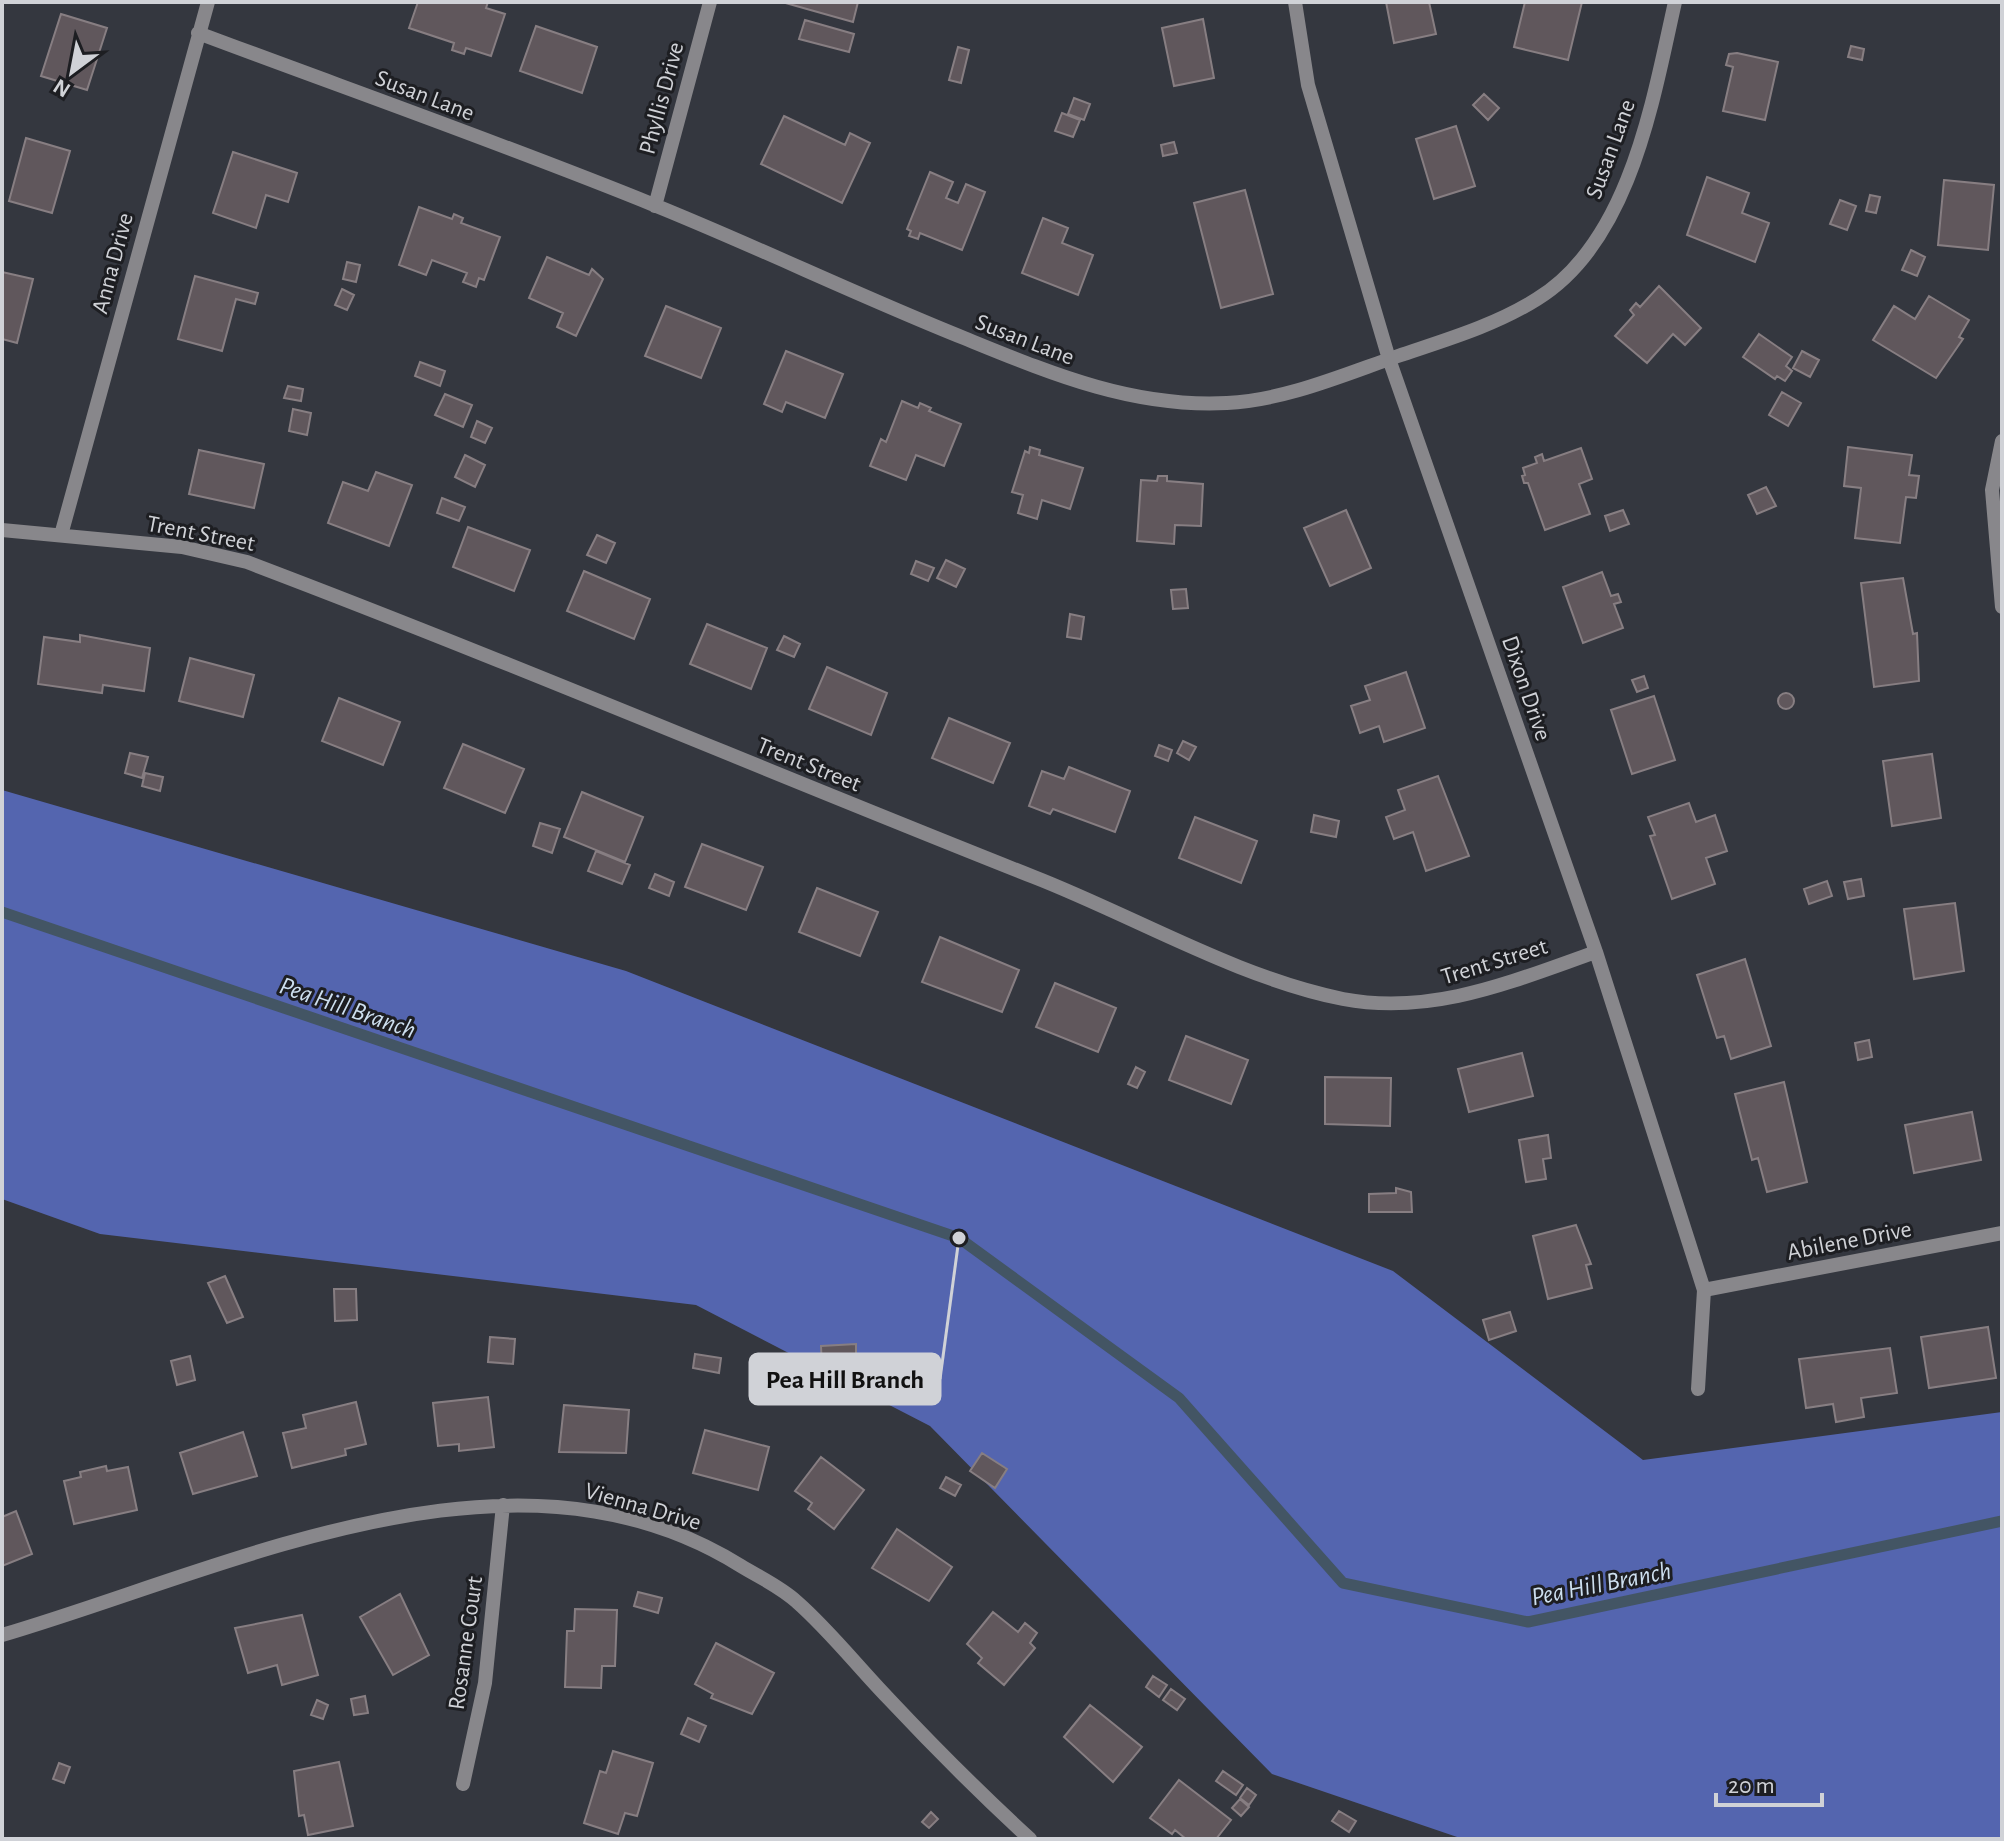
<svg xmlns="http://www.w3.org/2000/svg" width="2004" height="1841" font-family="'Alegreya Sans',sans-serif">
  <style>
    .forest { fill: #5465af }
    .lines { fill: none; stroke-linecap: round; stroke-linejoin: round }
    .stream { stroke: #435564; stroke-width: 11 }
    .building { fill: #60575c; stroke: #877e82; stroke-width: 2 }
    .minor { stroke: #88878b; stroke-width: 14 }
    .labels { text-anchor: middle; stroke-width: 6; stroke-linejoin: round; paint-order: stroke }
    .street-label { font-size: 24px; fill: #d0d2d7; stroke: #1d1e22 }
    .water-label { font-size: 26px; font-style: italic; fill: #cddfef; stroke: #1d1e22 }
    .leader { fill: none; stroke: #d0d2d7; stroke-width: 3 }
    .callout-dot { fill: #d0d2d7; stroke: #1d1e22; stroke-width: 3 }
    .callout { fill: #d0d2d7; stroke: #d0d2d7; stroke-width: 3 }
    .callout-label { font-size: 26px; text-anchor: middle; font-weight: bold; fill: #111 }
  </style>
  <rect width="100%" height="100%" fill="#34373f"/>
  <path class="forest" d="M2 790 626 971 1393 1271 1643 1460 2002 1412V1839H1463L1272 1774 930 1426 696 1305 100 1234 2 1199Z"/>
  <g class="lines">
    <path class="stream" d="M2 912 959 1238 1179 1398 1343 1583 1528 1622 2002 1521"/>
  </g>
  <path class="building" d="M418 2H488L486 8 505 14 491 56 466 48 464 54 452 50 454 43 409 28Z
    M782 2H858L853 22Z
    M1386 2H1429L1436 34 1394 43Z
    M1525 2H1582L1568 60 1514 47Z
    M61 14 107 28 87 90 41 76Z
    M1203 19 1214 78 1174 86 1162 28Z
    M805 20 854 34 849 52 799 39Z
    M536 26 597 47 582 93 520 71Z
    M1851 46 1864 49 1862 60 1848 57Z
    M958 47 969 50 961 83 949 80Z
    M1737 53 1778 62 1765 120 1723 111 1733 67 1726 65 1729 54Z
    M1484 94 1499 108 1488 120 1473 105Z
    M1074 98 1090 104 1084 120 1068 114Z
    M1062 113 1080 120 1073 137 1055 131Z
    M784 116 845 145 850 133 870 143 842 203 761 164Z
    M1456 126 1475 186 1434 199 1416 139Z
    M26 138 70 151 52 213 9 201Z
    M1174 142 1177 153 1163 156 1161 145Z
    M233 152 297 173 288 202 266 195 256 228 213 213Z
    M930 172 953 182 946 198 958 203 966 184 985 192 962 250 920 233 918 239 909 236 911 231 907 229Z
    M1707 177 1749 193 1742 213 1769 223 1755 262 1687 235Z
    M1944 180 1994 185 1988 250 1938 245Z
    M1245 190 1273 294 1221 308 1194 203Z
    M1870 195 1880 197 1876 213 1866 211Z
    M1840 200 1856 206 1847 230 1830 224Z
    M419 207 452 219 454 214 463 218 461 223 500 237 484 280 479 278 476 287 463 282 467 273 432 260 426 275 399 265Z
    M1043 218 1068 228 1062 243 1093 255 1078 295 1022 273Z
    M1911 250 1925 257 1917 276 1902 270Z
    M547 257 589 275 592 269 603 279 576 336 557 327 563 313 529 298Z
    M347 262 360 265 356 282 343 279Z
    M2 272 33 279 17 343 2 339Z
    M195 276 258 293 255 304 236 299 222 351 178 339Z
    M1659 286 1701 328 1685 345 1673 334 1647 363 1615 336 1634 315 1630 310 1636 303 1640 307Z
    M342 289 354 295 347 310 335 305Z
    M1929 296 1969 320 1959 337 1963 339 1936 378 1873 340 1894 306 1915 319Z
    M666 306 721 328 701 378 645 356Z
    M1759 334 1792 357 1786 366 1792 371 1785 381 1777 376 1775 379 1743 357Z
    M786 351 843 374 825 418 786 402 782 412 764 404Z
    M1802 351 1819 360 1810 377 1793 368Z
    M420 362 445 371 440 386 415 376Z
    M288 386 303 389 301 401 284 398Z
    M1782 392 1801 403 1788 426 1769 415Z
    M445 394 472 405 463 427 435 415Z
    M902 401 918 408 920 403 931 408 929 411 961 424 944 466 916 455 906 480 870 466 881 439 886 442Z
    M293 409 311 413 307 435 289 431Z
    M477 421 492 428 485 443 471 437Z
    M1030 447 1040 450 1039 455 1083 468 1070 509 1042 500 1037 519 1018 513 1023 495 1012 492 1025 451 1029 453Z
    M1848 447 1912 455 1909 475 1919 476 1916 498 1906 497 1900 543 1855 538 1861 488 1844 486Z
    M1581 448 1592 479 1579 484 1590 514 1545 530 1528 483H1524L1522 476 1525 475 1523 468 1537 463 1535 457 1542 454 1544 461Z
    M199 450 264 464 254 508 189 494Z
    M465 455 485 465 475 487 455 477Z
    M376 472 412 485 389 546 328 523 343 482 368 491Z
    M1158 476H1167V481L1203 484 1201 526 1175 525 1174 544 1137 541 1141 480 1157 481Z
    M1766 487 1776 506 1757 514 1748 495Z
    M442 498 465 507 459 521 437 513Z
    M1346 510 1371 568 1330 586 1304 528Z
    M1623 510 1629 524 1610 531 1605 516Z
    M468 527 530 550 514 591 453 567Z
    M597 535 615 543 606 563 587 555Z
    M946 560 965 569 956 587 937 578Z
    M916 561 934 568 928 581 911 574Z
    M584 571 650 599 634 639 567 611Z
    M1602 572 1611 596 1618 594 1621 602 1614 604 1623 628 1583 643 1563 587Z
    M1903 578 1913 634 1917 633 1919 681 1874 687 1861 583Z
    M1186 589 1188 608 1173 609 1171 590Z
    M1070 614 1084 617 1081 639 1067 637Z
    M707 624 767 648 751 689 690 664Z
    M80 635 150 648 144 691 103 685 102 693 38 684 44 637 80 642Z
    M784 636 800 644 794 657 777 650Z
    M190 658 254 675 243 717 179 701Z
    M827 667 887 693 871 735 809 709Z
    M1406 672 1425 728 1384 742 1379 726 1360 733 1351 706 1370 700 1365 686Z
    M1644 676 1648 688 1637 692 1632 680Z
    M1778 701a8 8 0 1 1 16 0a8 8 0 1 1-16 0Z
    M1654 696 1675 760 1632 774 1611 710Z
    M339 698 400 722 383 765 322 741Z
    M949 718 1010 743 993 783 932 758Z
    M1183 741 1196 747 1189 760 1177 753Z
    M463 744 524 769 505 813 444 788Z
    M1159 745 1172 750 1168 761 1155 756Z
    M130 753 148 757 142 778 125 773Z
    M1932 754 1941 818 1892 826 1883 761Z
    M1069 767 1130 791 1115 832 1053 809 1050 814 1029 806 1042 771 1064 779Z
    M145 773 163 777 160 791 142 786Z
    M1438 776 1469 856 1426 871 1413 832 1394 839 1386 817 1405 810 1398 790Z
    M582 792 643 817 625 862 564 837Z
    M1689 803 1696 822 1715 815 1727 851 1706 858 1715 884 1672 899 1650 836 1655 835 1648 817Z
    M1314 815 1339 821 1336 837 1311 832Z
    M1195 817 1257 841 1241 883 1179 858Z
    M540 823 560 829 552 853 533 846Z
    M702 844 763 867 746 910 685 887Z
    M596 851 630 865 622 884 588 871Z
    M655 874 674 882 669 896 649 888Z
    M1861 879 1864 896 1848 899 1844 882Z
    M1827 881 1832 896 1809 904 1804 889Z
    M817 888 878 912 860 956 799 932Z
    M1955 903 1964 971 1914 979 1904 909Z
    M940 937 1019 970 1002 1012 922 982Z
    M1745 959 1771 1046 1731 1059 1724 1036 1717 1038 1697 975Z
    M1055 983 1116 1008 1098 1052 1036 1027Z
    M1186 1036 1248 1060 1231 1104 1169 1080Z
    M1869 1040 1872 1057 1858 1060 1855 1043Z
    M1522 1053 1533 1096 1469 1112 1458 1069Z
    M1136 1067 1145 1072 1137 1088 1128 1084Z
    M1325 1077 1391 1078 1390 1126 1325 1124Z
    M1784 1082 1807 1182 1767 1192 1758 1158 1752 1160 1735 1094Z
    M1972 1112 1981 1160 1914 1173 1905 1125Z
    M1548 1135 1551 1158 1543 1159 1546 1179 1526 1182 1519 1140Z
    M1396 1188 1411 1192 1412 1212H1369V1194L1396 1193Z
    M1576 1225 1591 1264 1586 1265 1592 1288 1548 1299 1533 1236Z
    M225 1276 243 1317 227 1323 208 1283Z
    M334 1289H356L357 1320 335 1321Z
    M1510 1312 1516 1331 1489 1340 1483 1320Z
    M1988 1327 1996 1378 1929 1388 1921 1337Z
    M490 1337 515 1339 513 1364 488 1362Z
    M856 1344V1367L822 1369 821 1346Z
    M1890 1348 1897 1393 1861 1398 1864 1417 1836 1422 1833 1404 1806 1408 1799 1359Z
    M695 1354 721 1358 719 1373 693 1368Z
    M190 1356 195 1380 177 1385 171 1361Z
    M488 1397 494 1447 459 1451V1444L438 1446 433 1403Z
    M356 1402 366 1444 345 1449 346 1455 292 1468 283 1433 306 1428 303 1415Z
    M564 1405 629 1410 626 1453 559 1452Z
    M705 1430 769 1447 758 1490 693 1473Z
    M243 1432 257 1476 193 1494 180 1453Z
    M982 1453 1007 1469 995 1488 970 1471Z
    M821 1457 864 1490 834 1529 808 1509 812 1503 795 1491Z
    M106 1466 107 1471 128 1467 137 1510 74 1524 64 1481 81 1477 80 1472Z
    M946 1477 961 1485 955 1496 940 1488Z
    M16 1511 32 1554 2 1566V1517Z
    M897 1529 952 1567 929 1601 872 1568Z
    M638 1592 662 1598 658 1613 634 1606Z
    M400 1594 429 1655 393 1675 360 1617Z
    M575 1609 617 1610 615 1666H602L601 1688 565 1687 567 1631H574Z
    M993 1612 1018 1632 1025 1623 1037 1633 1030 1643 1035 1648 1004 1685 978 1663 982 1658 967 1644Z
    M302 1615 318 1675 282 1685 277 1665 248 1673 235 1628Z
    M716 1643 774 1673 752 1714 711 1698 713 1694 695 1684Z
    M1153 1676 1167 1685 1159 1697 1146 1687Z
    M1171 1689 1185 1699 1177 1710 1163 1700Z
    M365 1696 368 1713 354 1715 351 1699Z
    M317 1700 328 1705 323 1719 311 1715Z
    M1090 1705 1142 1747 1113 1782 1064 1737Z
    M688 1718 706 1726 699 1742 681 1734Z
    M613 1751 653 1763 637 1816 625 1813 618 1834 584 1823 600 1771 606 1773Z
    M339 1762 353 1826 308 1835 304 1815 299 1816 294 1771Z
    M59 1763 70 1767 64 1783 53 1779Z
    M1223 1771 1243 1785 1236 1795 1216 1781Z
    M1179 1780 1231 1820 1216 1839H1186L1175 1830 1172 1834 1150 1818Z
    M1247 1788 1256 1795 1249 1805 1240 1798Z
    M1240 1799 1249 1807 1241 1816 1232 1808Z
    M1339 1811 1356 1821 1349 1832 1332 1821Z
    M931 1812 938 1819 929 1828 922 1822Z"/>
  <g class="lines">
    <path class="minor" d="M1295 2 1308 85 1389 359 1596 952 1704 1290 1698 1389
      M198 33C350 90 504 144 654 205 758 247 859 296 964 338 1050 373 1132 408 1227 403 1286 400 1343 375 1398 356 1445 340 1494 326 1537 299 1630 242 1653 100 1675 2
      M655 206 710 2
      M2002 441 1992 490 2002 607
      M2 530 182 547 247 562C511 662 771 773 1034 877 1134 916 1238 978 1343 999 1433 1016 1513 981 1596 952
      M61 535 208 2
      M1704 1290 2002 1233
      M2 1635C230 1568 514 1424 741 1566 759 1577 781 1587 797 1602 830 1631 858 1667 888 1698 934 1747 981 1794 1030 1839
      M463 1784 485 1683 503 1505"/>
  </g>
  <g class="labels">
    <g class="street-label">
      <text transform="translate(425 95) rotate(21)" y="8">Susan Lane</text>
      <text transform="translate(661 98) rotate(-75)" y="8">Phyllis Drive</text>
      <text transform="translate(1610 149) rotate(-70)" y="8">Susan Lane</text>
      <text transform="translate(112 263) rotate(-75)" y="8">Anna Drive</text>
      <text transform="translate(1025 339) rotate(21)" y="8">Susan Lane</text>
      <text transform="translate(201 533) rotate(11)" y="8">Trent Street</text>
      <text transform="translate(1527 688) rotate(71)" y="8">Dixon Drive</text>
      <text transform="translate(809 764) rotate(22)" y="8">Trent Street</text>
      <text transform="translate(1494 961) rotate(-17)" y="8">Trent Street</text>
      <text transform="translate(1849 1240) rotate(-11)" y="8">Abilene Drive</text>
      <text transform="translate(643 1506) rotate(16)" y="8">Vienna Drive</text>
      <text transform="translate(465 1643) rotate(-82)" y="8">Rosanne Court</text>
    </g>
    <g class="water-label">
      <text transform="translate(348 1007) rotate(19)" y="9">Pea Hill Branch</text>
      <text transform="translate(1601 1583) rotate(-11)" y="9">Pea Hill Branch</text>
    </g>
  </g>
  <path class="leader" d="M959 1238L940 1379"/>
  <circle class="callout-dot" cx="959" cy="1238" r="8"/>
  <rect class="callout" x="750" y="1354" width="190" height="50" rx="8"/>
  <g class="callout-label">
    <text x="845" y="1388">Pea Hill Branch</text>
  </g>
  <rect width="2004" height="1841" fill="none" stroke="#d0d2d7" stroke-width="8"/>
  <g transform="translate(72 72) rotate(212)" stroke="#1d1e22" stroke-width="6" paint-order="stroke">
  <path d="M0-6L14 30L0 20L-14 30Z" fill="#d0d2d7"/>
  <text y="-12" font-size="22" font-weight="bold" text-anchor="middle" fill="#d0d2d7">N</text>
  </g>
  <path d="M1716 1793v12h106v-12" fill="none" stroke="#d0d2d7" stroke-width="4"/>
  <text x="1728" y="1793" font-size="24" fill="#d0d2d7" stroke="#1d1e22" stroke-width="6" paint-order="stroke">20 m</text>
</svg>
